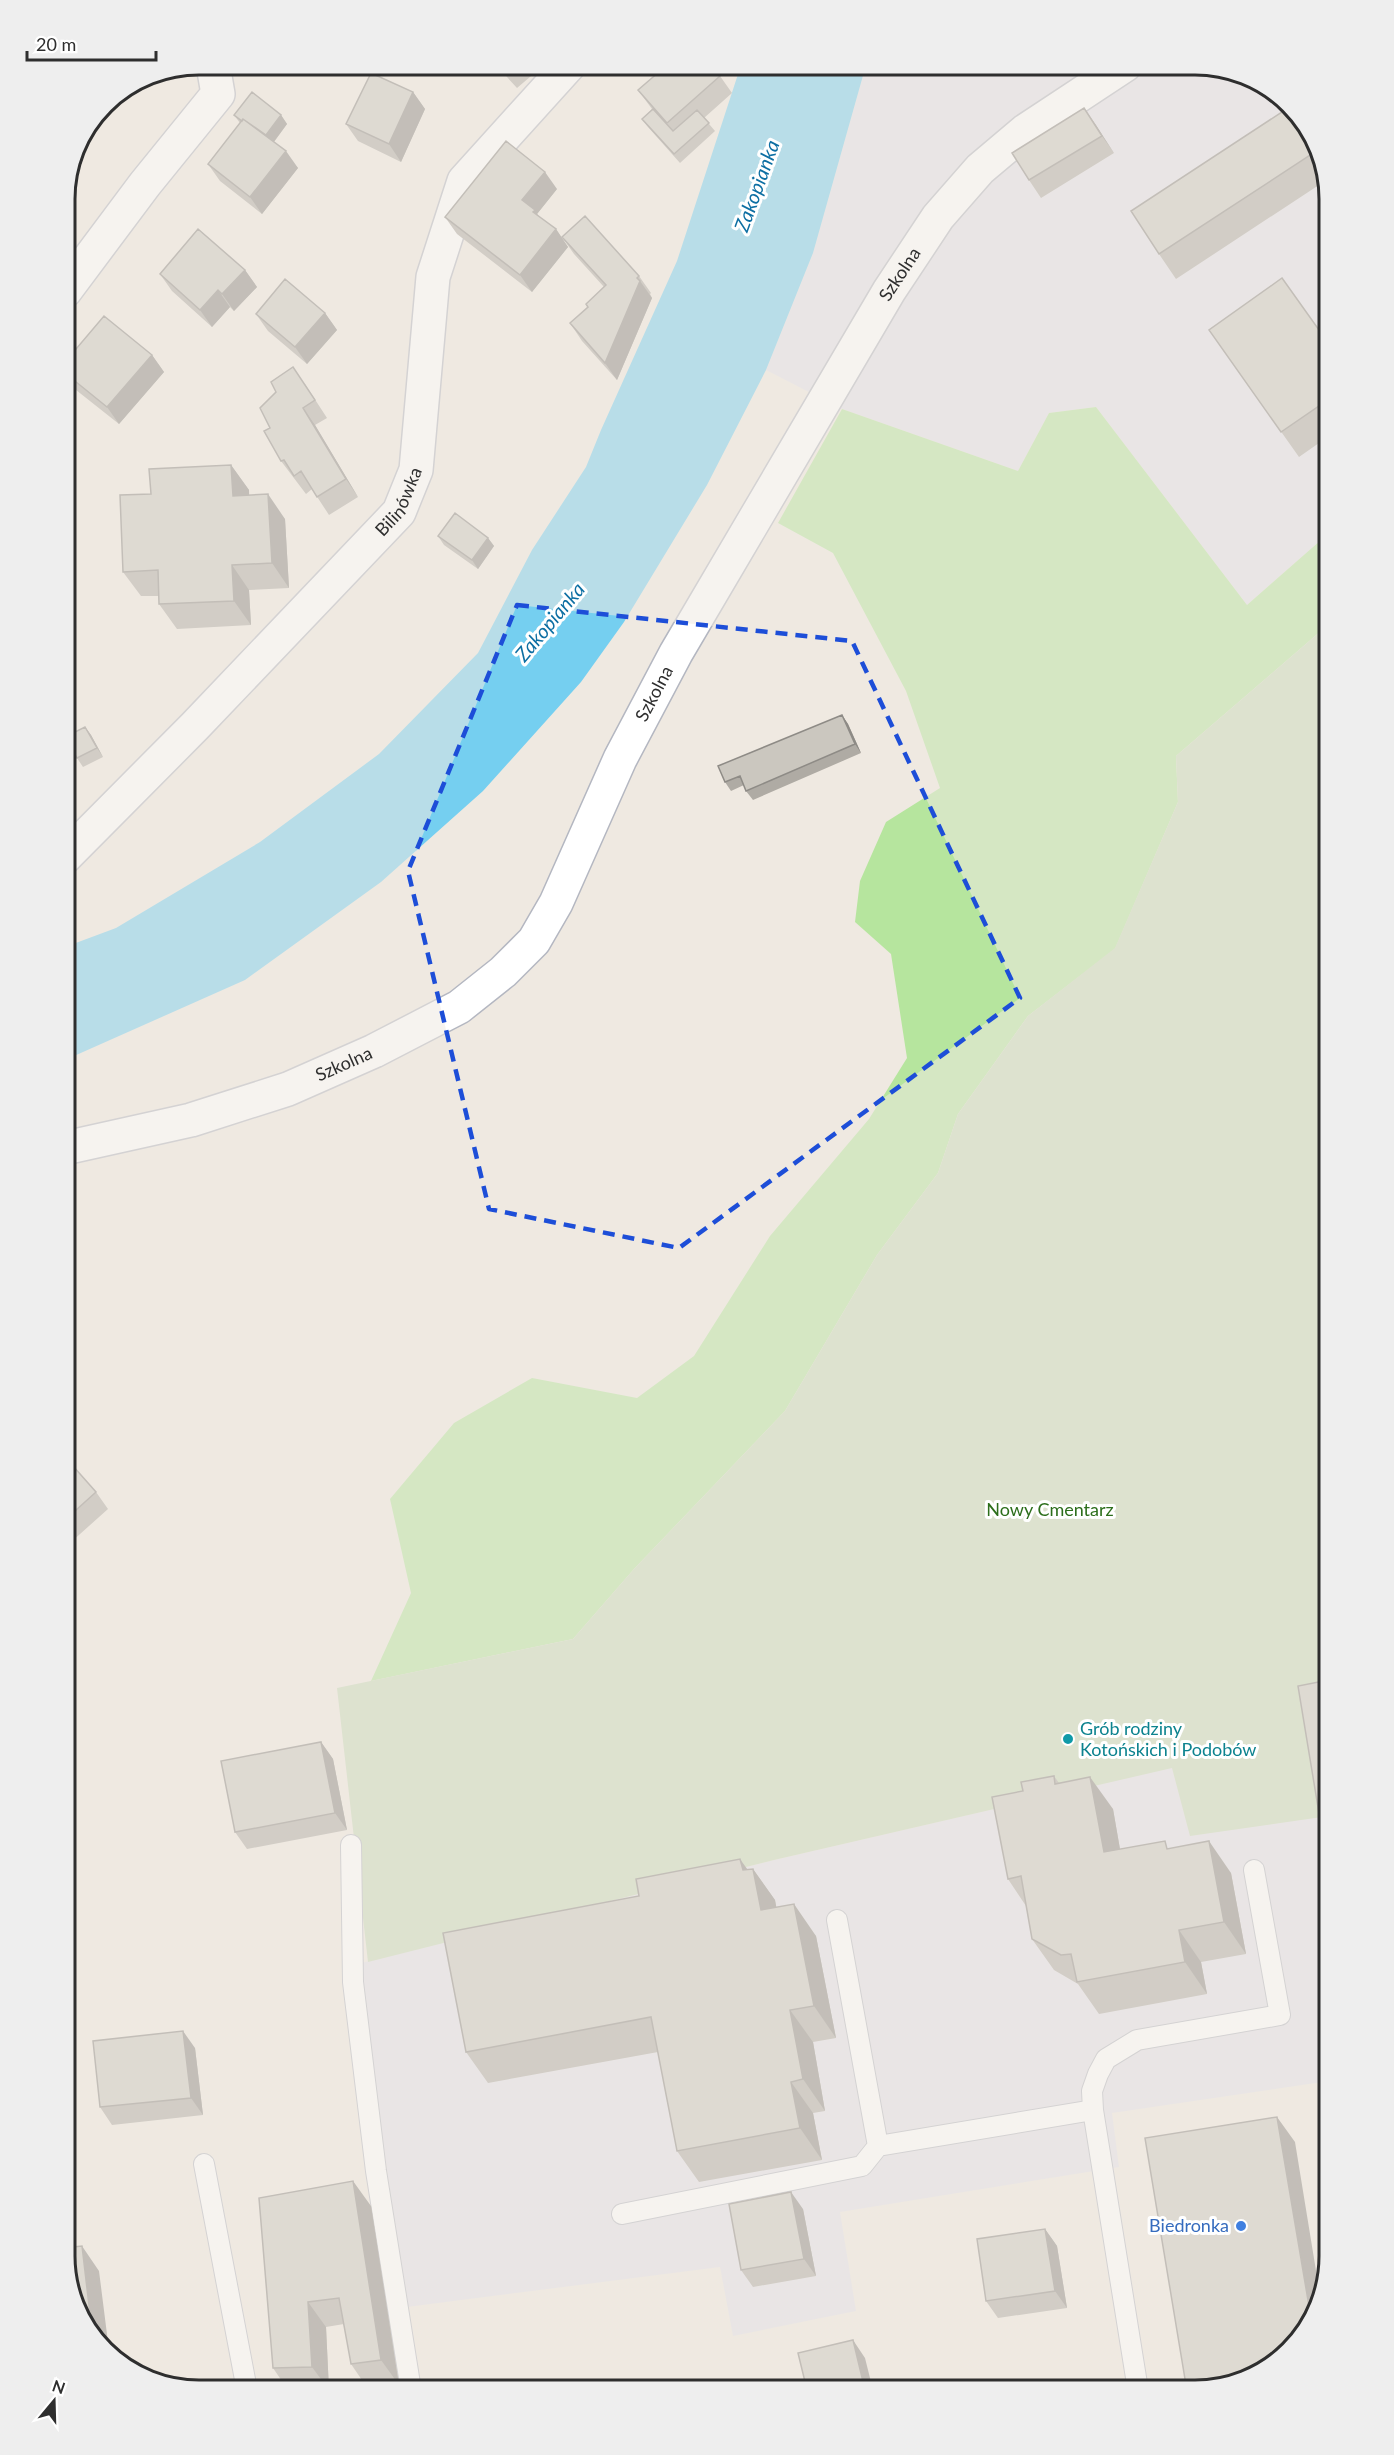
<svg xmlns="http://www.w3.org/2000/svg" width="1394" height="2455" font-family="Lato,sans-serif">
  <style>
    .industrial { fill: #e3e1e8 }
    .green { fill: #b6e59e }
    .cemetery { fill: #c8d9b8 }
    .water { fill: #75cff0 }
    .lines { fill: none; stroke-linecap: round; stroke-linejoin: round }
    .service-casing { stroke: #b4b7c1; stroke-width: 22 }
    .minor-casing { stroke: #b4b7c1; stroke-width: 36 }
    .service { stroke: #fff; stroke-width: 20 }
    .minor { stroke: #fff; stroke-width: 33 }
    .wall { fill: #afaba4 }
    .shaded-wall { fill: #8e8b86 }
    .building { fill: #cbc7bf; stroke: #8e8b86; stroke-width: 1.5 }
    .marked { fill: none; stroke: #1d4ed8; stroke-width: 4.5; stroke-dasharray: 12 8; stroke-linejoin: round }
    .culture-dot { fill: #0f9aa8; stroke: #fff; stroke-width: 2 }
    .shop-dot { fill: #3f7fe0; stroke: #fff; stroke-width: 2 }
    .labels { text-anchor: middle; stroke-width: 6; stroke-linejoin: round; paint-order: stroke }
    .street-label { font-size: 18px; fill: #2e2e2e; stroke: #fff }
    .park-label { font-size: 18px; fill: #2c6e1b; stroke: #fff }
    .culture-label { font-size: 18px; fill: #0d838f; stroke: #fff; text-anchor: start }
    .shop-label { font-size: 18px; fill: #366cbe; stroke: #fff; text-anchor: end }
    .water-label { font-size: 20px; font-style: italic; fill: #0d6fa3; stroke: #fff }
    .rim { fill: none; stroke: #2e2e2e; stroke-width: 3 }
  </style>
  <rect width="100%" height="100%" fill="#efe9e1"/>
  <path class="industrial" d="M866 65H1204L1270 87 1316 140 1329 199V533L1247 605 1096 407 1049 413 1018 471 842 409 766 370 813 253Z
    M1173 1767 1322 1817 1329 1861V2081L1112 2113 1119 2167 840 2212 856 2311 733 2336 720 2267 407 2307 357 1964 774 1860Z"/>
  <path class="green" d="M1096 407 1247 605 1329 533V624L1176 756 1178 802 1115 949 1028 1016 958 1114 938 1173 877 1255 785 1411 634 1569 573 1639 371 1681 411 1593 390 1499 454 1423 532 1378 637 1398 694 1356 770 1236 869 1119 907 1058 891 954 855 922 860 881 886 822 940 788 906 691 833 553 778 523 842 409 1018 471 1049 413Z"/>
  <path class="cemetery" d="M1329 624V1680L1298 1688 1322 1817 1190 1836 1172 1768 774 1860 368 1962 337 1688 573 1639 634 1569 785 1411 877 1255 938 1173 958 1114 1028 1016 1115 948 1178 802 1176 756Z"/>
  <path class="water" d="M741 65H866L813 253 766 370 707 485 624 622 581 682 483 791 381 882 245 980 65 1060V947L116 928 260 842 379 754 478 653 532 550 586 467 601 430 677 261Z"/>
  <g class="lines">
    <defs>
      <path id="service" d="M351 1845 353 1982 376 2171 411 2390
        M837 1920 878 2146
        M204 2164 247 2390
        M622 2214 862 2166 878 2146 1093 2110
        M1138 2390 1093 2110 1092 2091 1098 2074 1106 2059 1137 2040 1280 2015 1254 1870"/>
      <g id="minor">
        <path d="M65 291 145 184 218 94 213 65"/>
        <path id="s1" d="M65 857 195 726 399 512 416 470 433 277 464 181 569 65"/>
        <path id="s2" d="M65 1148 191 1120 288 1089 374 1051 459 1007 503 972 534 941 556 903 620 759 676 653 889 291 938 217 980 169 1025 131 1125 65"/>
      </g>
    </defs>
    <use href="#service" class="service-casing"/>
    <use href="#minor" class="minor-casing"/>
    <use href="#service" class="service"/>
    <use href="#minor" class="minor"/>
  </g>
  <path class="wall" d="M496 65H544L517 88Z
    M720 76 732 93 704 118 715 131 680 163 648 127 642 119 652 109 638 90Z
    M413 92 425 109 401 162 358 141 346 124Z
    M1084 108 1114 153 1041 198 1029 180Z
    M234 115H281L287 124 274 142 298 168 262 214 220 181 208 164 240 123Z
    M1316 140 1325 181 1176 279 1159 254Z
    M557 189 537 214 540 218 556 229 568 247 532 292 457 234 445 217Z
    M562 237 639 276 651 293 650 294 652 298 617 380 582 341 570 323 588 307 604 287 574 254Z
    M245 270 257 287 234 311 230 307 212 327 172 291 160 274Z
    M325 313 337 330 307 364 268 331 256 314Z
    M1209 330 1329 344V436L1299 457Z
    M152 355 164 372 119 424 71 386 65 376V362Z
    M305 384 327 418 315 425 358 497 329 515 312 489 306 494 281 461Z
    M231 465 249 490V495L285 519 289 588 249 590 251 625 177 629 159 604V596H141L123 572 151 494Z
    M438 536 488 538 494 546 478 569 444 545Z
    M842 715 848 724 861 753 753 800 746 791 744 785 731 791 725 782Z
    M85 727 91 735 103 757 83 767 77 758Z
    M65 1457 96 1492 108 1509 70 1543 65 1537Z
    M321 1742 333 1759 347 1830 247 1849 235 1832Z
    M1054 1776 1059 1783 1113 1809 1120 1849 1171 1848 1231 1873 1246 1954 1201 1962 1207 1994 1099 2014 1078 1984 1054 1970 1032 1939 1026 1906 1008 1879 1023 1791Z
    M747 1869H753L775 1900 776 1907 816 1936 836 2038 813 2042 825 2111 813 2113 822 2160 699 2182 677 2151 658 2052 488 2083 466 2052 639 1896Z
    M195 2048 203 2115 112 2125 100 2107Z
    M259 2198 371 2206 399 2385 368 2389 351 2364 344 2324 326 2327 329 2390H288L273 2368Z
    M803 2209 816 2276 753 2287 741 2270Z
    M1045 2229 1057 2246 1067 2308 998 2318 986 2301Z"/>
  <path class="shaded-wall" d="M413 92 425 109 401 162 389 144Z
    M1084 108 1096 125 1114 153 1102 136Z
    M281 115 287 124 270 147 264 138Z
    M286 151 298 168 262 214 250 197Z
    M545 172 557 189 537 214 547 227 522 200Z
    M556 229 568 247 532 292 520 275Z
    M245 270 257 287 234 311 222 294Z
    M640 281 652 298 617 380 605 363Z
    M218 290 230 307 212 327 200 310Z
    M325 313 337 330 307 364 295 347Z
    M152 355 164 372 119 424 107 407Z
    M303 408 315 425 358 497 346 479Z
    M231 465 249 490 250 521 233 496Z
    M268 494 285 519 289 588 272 563Z
    M488 538 494 546 478 569 472 560Z
    M232 565 249 590 251 625 234 601Z
    M842 715 848 724 861 753 855 744Z
    M85 727 91 735 103 757 97 748Z
    M321 1742 333 1759 347 1830 335 1813Z
    M1090 1777 1113 1809 1126 1884 1104 1852Z
    M1209 1841 1231 1873 1246 1954 1224 1922Z
    M740 1859 755 1880 753 1869 775 1900 783 1942 761 1910 743 1870Z
    M794 1904 816 1936 836 2038 814 2006Z
    M1179 1930 1201 1962 1207 1994 1185 1962Z
    M790 2010 813 2042 825 2111 803 2079Z
    M183 2031 195 2048 203 2115 191 2098Z
    M791 2082 813 2113 822 2160 800 2128Z
    M1277 2117 1295 2142 1319 2289 1311 2318Z
    M353 2181 371 2206 399 2385 381 2360Z
    M791 2192 803 2209 816 2276 804 2259Z
    M1045 2229 1057 2246 1067 2308 1055 2291Z
    M82 2246 99 2271 109 2350 92 2331Z
    M308 2302 326 2327 329 2390 312 2367Z
    M853 2340 865 2358 873 2390H865Z"/>
  <path class="building" d="M667 65H709L720 76 667 123 638 90Z
    M371 73 413 92 389 144 346 124Z
    M252 92 281 115 266 135 243 119 242 121 234 115Z
    M1084 108 1102 136 1029 180 1012 153Z
    M1288 108 1316 140 1318 150 1159 254 1131 211Z
    M653 109 673 131 697 110 709 123 674 154 642 119Z
    M243 119 286 151 250 197 208 164Z
    M506 141 545 172 522 200 535 210 533 212 556 229 520 275 445 217Z
    M585 216 639 276 637 278 640 281 605 363 570 323 588 307 586 304 606 285 562 237Z
    M198 229 245 270 222 294 218 290 200 310 160 274Z
    M1282 278 1329 344V399L1281 432 1209 330Z
    M285 279 325 313 295 347 256 314Z
    M104 316 152 355 107 407 65 373V362Z
    M293 367 315 400 303 408 346 479 317 497 301 471 294 476 284 460 281 461 264 431 270 428 260 408 276 392 271 382Z
    M231 465 233 496 268 494 272 563 232 565 234 601 159 604 158 570 123 572 120 495 151 494 149 469Z
    M455 513 488 538 472 560 438 536Z
    M842 715 855 744 746 791 740 776 725 782 718 766Z
    M85 727 97 748 77 758 65 737Z
    M65 1457 96 1492 65 1520Z
    M1329 1680V1868H1328L1298 1686Z
    M321 1742 335 1813 235 1832 221 1761Z
    M1054 1776 1055 1784 1090 1777 1104 1852 1165 1841 1167 1849 1209 1841 1224 1922 1179 1930 1185 1962 1077 1982 1071 1954 1061 1955 1032 1939 1021 1876 1008 1879 992 1797 1023 1791 1021 1782Z
    M740 1859 743 1870 753 1869 761 1910 794 1904 814 2006 790 2010 803 2079 791 2082 800 2128 677 2151 651 2017 466 2052 443 1933 639 1896 636 1879Z
    M183 2031 191 2098 100 2107 93 2041Z
    M1277 2117 1311 2318 1307 2330 1254 2377 1195 2391H1187L1145 2138Z
    M353 2181 381 2360 351 2364 339 2298 308 2302 312 2367 273 2368 259 2198Z
    M791 2192 804 2259 741 2270 729 2204Z
    M1045 2229 1055 2291 986 2301 977 2239Z
    M82 2246 92 2331 78 2315 64 2256V2248Z
    M853 2340 865 2390H807L798 2353Z"/>
  <path d="M0 0H1394V2455H0ZM517 605 852 641 1020 998 679 1248 489 1209 408 871Z" fill="#efe9e1" fill-opacity=".55" fill-rule="evenodd"/>
  <path class="marked" d="M517 605 852 641 1020 998 679 1248 489 1209 408 871Z"/>
  <circle class="culture-dot" cx="1068" cy="1739" r="6"/>
  <circle class="shop-dot" cx="1241" cy="2226" r="6"/>
  <g class="labels">
    <g class="street-label">
      <text dy="6" stroke="none"><textPath href="#s2" startOffset="1282">Szkolna</textPath></text>
      <text dy="6" stroke="none"><textPath href="#s1" startOffset="489">Bilinówka</textPath></text>
      <text dy="6" stroke="none"><textPath href="#s2" startOffset="796">Szkolna</textPath></text>
      <text dy="6" stroke="none"><textPath href="#s2" startOffset="292">Szkolna</textPath></text>
    </g>
    <g class="park-label">
      <text x="1050" y="1516">Nowy Cmentarz</text>
    </g>
    <g class="culture-label">
      <text x="1080" y="1735">Grób rodziny<tspan x="1080" dy="21">Kotońskich i Podobów</tspan></text>
    </g>
    <g class="shop-label">
      <text x="1229" y="2232">Biedronka</text>
    </g>
    <g class="water-label">
      <text transform="translate(757 186) rotate(-70)" y="7">Zakopianka</text>
      <text transform="translate(550 622) rotate(-50)" y="7">Zakopianka</text>
    </g>
  </g>
  <path d="M0 0H1394V2455H0ZM199 75H1195A124 124 0 0 1 1319 199V2256A124 124 0 0 1 1195 2380H199A124 124 0 0 1 75 2256V199A124 124 0 0 1 199 75Z" fill="#eee" fill-rule="evenodd"/>
  <path class="rim" d="M199 75H1195A124 124 0 0 1 1319 199V2256A124 124 0 0 1 1195 2380H199A124 124 0 0 1 75 2256V199A124 124 0 0 1 199 75Z"/>
  <g transform="translate(54 2401) rotate(19)" stroke="#ffffff" stroke-width="4.5" paint-order="stroke">
  <path d="M0-4.5L10 22L0 15L-10 22Z" fill="#2e2e2e"/>
  <text y="-9" font-size="16" font-weight="bold" text-anchor="middle" fill="#2e2e2e">N</text>
  </g>
  <path d="M27 51v9h129v-9" fill="none" stroke="#2e2e2e" stroke-width="3"/>
  <text x="36" y="51" font-size="18" fill="#2e2e2e" stroke="#ffffff" stroke-width="4.5" paint-order="stroke">20 m</text>
</svg>
